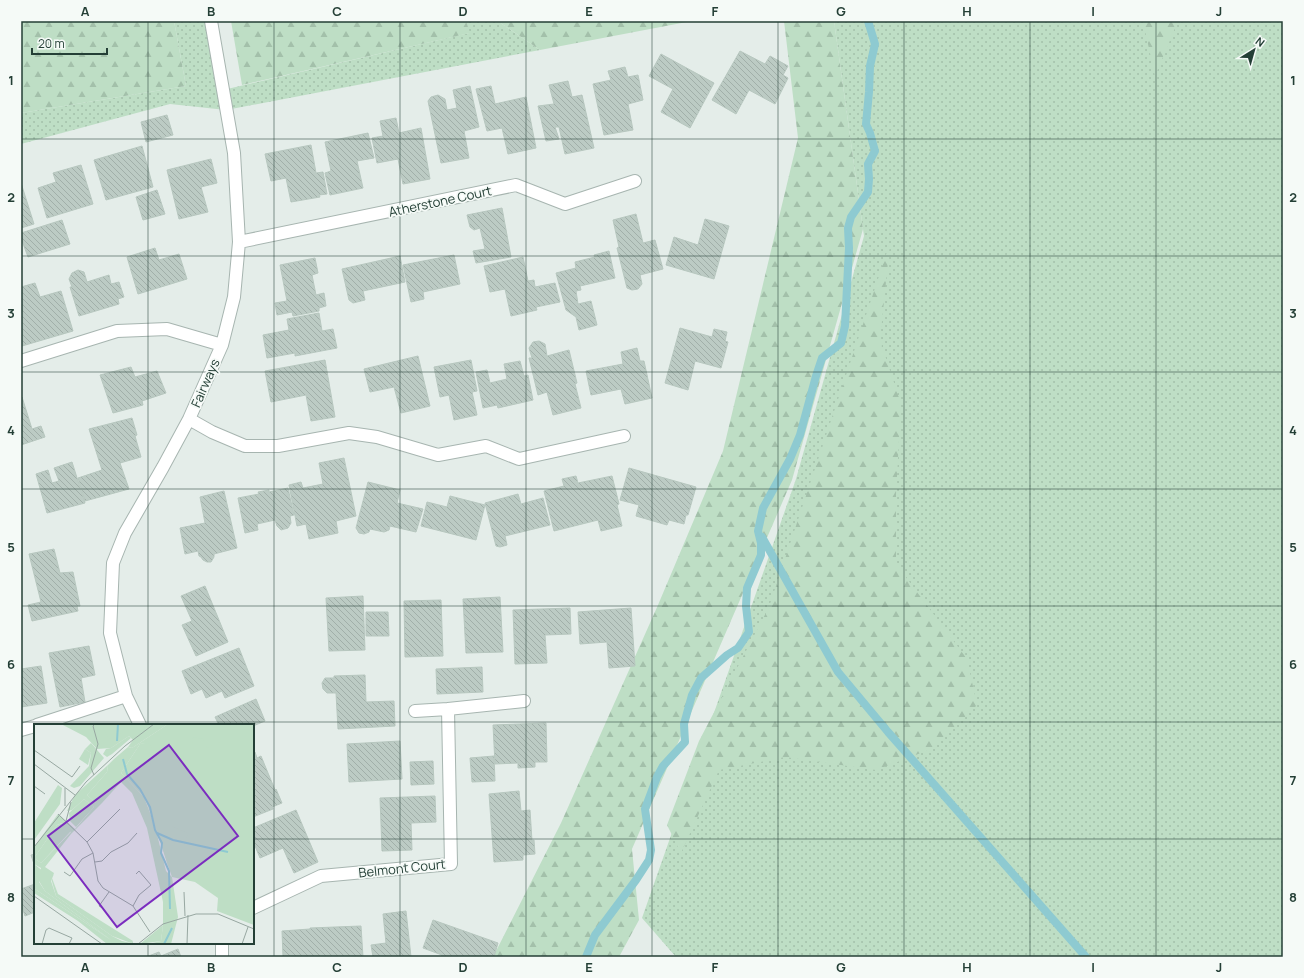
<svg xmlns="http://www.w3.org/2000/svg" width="1304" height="978" font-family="Manrope,sans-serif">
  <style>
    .grass { fill: url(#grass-dots) }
    .forest { fill: url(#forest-firs) }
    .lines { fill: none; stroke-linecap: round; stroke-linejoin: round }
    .stream { stroke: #8ecad1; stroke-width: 8 }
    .building { fill: url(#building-back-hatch); stroke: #b7c7bf }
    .minor-casing { stroke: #a7b5b0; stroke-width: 14 }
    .minor { stroke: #fff; stroke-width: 12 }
    .grid { fill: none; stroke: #243f36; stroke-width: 1; stroke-opacity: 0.55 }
    .labels { text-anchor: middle; stroke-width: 3.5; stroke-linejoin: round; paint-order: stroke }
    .street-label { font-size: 13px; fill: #243f36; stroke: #f5faf7 }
    .inset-river { fill: none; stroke: #8ecad1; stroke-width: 2 }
    .inset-road { fill: none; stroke: #97a7a1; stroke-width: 1 }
    .view { fill: #7b2cbf; fill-opacity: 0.15; stroke: #7b2cbf; stroke-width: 2 }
    .inset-edge { fill: none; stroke: #243f36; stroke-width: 2 }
    .neatline { fill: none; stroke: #243f36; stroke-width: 1.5 }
    .grid-label { font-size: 13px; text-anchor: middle; font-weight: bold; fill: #243f36 }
  </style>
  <defs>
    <pattern id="grass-dots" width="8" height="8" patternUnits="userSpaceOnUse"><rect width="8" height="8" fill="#bedec5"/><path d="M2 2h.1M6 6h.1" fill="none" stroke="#a3c0aa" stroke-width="1.8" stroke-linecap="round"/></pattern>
    <pattern id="forest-firs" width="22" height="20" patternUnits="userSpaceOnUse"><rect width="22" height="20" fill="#bedec5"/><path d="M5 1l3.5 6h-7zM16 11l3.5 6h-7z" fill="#a3c0aa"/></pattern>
    <pattern id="building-back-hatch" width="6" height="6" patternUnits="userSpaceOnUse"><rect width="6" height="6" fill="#bccbc4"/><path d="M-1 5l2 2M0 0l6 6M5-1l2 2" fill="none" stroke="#a1afa9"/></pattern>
  </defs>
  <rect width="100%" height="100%" fill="#e4ede9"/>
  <path class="grass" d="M174 21H211L223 90 469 33 466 21H501L502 24 540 50 226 110 170 104 21 144V113L186 86Z
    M834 21H1283V957H676L642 918 796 479 864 236Z"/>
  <path class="forest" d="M21 21H174L186 86 21 113Z
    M231 21H466L470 33 242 85Z
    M501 21H692L540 50 502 24Z
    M784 21H834L863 229 792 480 632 849 639 920 619 957H493L561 823 658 605 723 451 798 138Z
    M1143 21H1178L1155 76Z
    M890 243 880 340 901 404 896 494V564L967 659 977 705 934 748 876 770 785 757 719 770 681 853 667 825 699 741 769 607Z"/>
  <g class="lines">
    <path class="stream" d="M762 537 838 672 888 732 1086 957
      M586 957 595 935 636 880 649 860 651 850 645 809 657 777 663 766 685 742 684 724 692 695 701 678 727 655 738 648 749 632 746 606 747 588 761 555V543L758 531 763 508 790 459 800 435 816 376 822 358 841 343 845 326 849 248 848 228 851 217 868 192 869 179 868 164 875 151 870 133 866 124 869 92 870 66 875 44 868 21"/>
  </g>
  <path class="building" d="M740 51 765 64 770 56 788 66 783 75 788 78 775 104 749 90 736 114 712 100Z
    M661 54 714 83 690 128 661 112 673 89 649 76Z
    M625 67 628 77 638 75 643 100 628 104 633 130 604 135 593 84 611 80 608 71Z
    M568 81 572 97 582 95 594 148 565 154 559 127H555L559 139 546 141 538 106 554 104 549 85Z
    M470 86 479 127 464 131 469 158 441 163 428 101 431 97 438 95 445 99 447 110 457 108 453 90Z
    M491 86 495 104 526 97 536 148 508 154 502 128 487 131 476 89Z
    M167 115 173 135 146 142 141 122Z
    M396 118 399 133 421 128 430 179 403 184 398 159 377 163 372 138 383 136 380 121Z
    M368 133 374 158 357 161 363 188 330 195 325 173 331 171 325 142Z
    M311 145 316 173 323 172 327 194 319 195 320 197 291 202 286 178 271 181 265 154Z
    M142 146 153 187 106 200 94 160Z
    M211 159 217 183 201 187 208 212 179 219 167 170Z
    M81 165 93 204 47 218 38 188 56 182 53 173Z
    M21 183 34 224 21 228Z
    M157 190 165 214 143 220 136 197Z
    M502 208 511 257 476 263 473 251 485 249 480 228 474 230 470 227 467 215Z
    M636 214 643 243 655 240 663 269 640 275 642 284 638 289 632 290 627 288 617 248 619 247 613 220Z
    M705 219 729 226 714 279 666 265 674 237 698 245Z
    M62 220 70 244 28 257 21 238V233Z
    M155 248 159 260 179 254 187 279 138 294 127 257Z
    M609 251 615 278 580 286 581 290 576 291 578 304 591 301 597 325 579 330 576 317 566 310 556 273 576 268 575 262 595 257 594 255Z
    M454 255 460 284 423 292 424 299 411 302 403 265Z
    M400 256 405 282 363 291 365 300 353 303 349 300 342 269Z
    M523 257 528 281 534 280 535 287 555 283 560 302 536 307 537 310 511 316 505 289 490 292 484 266Z
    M315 258 318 273 312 275 316 295 324 293 326 306 319 308V311L293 316 292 312 277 315 275 303 287 301 280 265Z
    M78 270 84 272 87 282 109 275 111 284 119 282 124 297 118 299 119 304 79 316 70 287H72L69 279 72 273Z
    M35 283 40 297 61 291 73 331 22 346 21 287Z
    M319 313 322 331 333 329 337 348 295 356V353L267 358 263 335 289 330 287 319Z
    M680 328 712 337 714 329 727 332 725 341 728 342 721 368 695 361 688 390 665 383Z
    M539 341 545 344 547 356 569 350 577 383 575 384 581 408 553 415 547 392 538 395 529 358H532L529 348 533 342Z
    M637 348 640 361H644L652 398 625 404 621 389 591 395 586 371 623 364 621 352Z
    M418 356 430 406 401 413 394 387 370 392 364 369Z
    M325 360 335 417 311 421 306 395 271 402 265 371Z
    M471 360 477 391 472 392 477 415 454 420 449 395 440 397 434 367Z
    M520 361 524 376 528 375 533 400 498 408 497 405 483 408 476 372 487 370 490 383 507 379 504 364Z
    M131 367 135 377 157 371 166 393 142 401 143 405 113 413 100 375Z
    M22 397 32 429 41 426 45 437 21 445Z
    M132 418 137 435 135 436 141 457 120 463 129 489 85 501 78 478 102 470 89 429Z
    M344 458 356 516 336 521 338 533 309 539 306 524 297 526 289 485 301 482 303 488 323 484 319 463Z
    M72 462 85 503 47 513 36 474 48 470 52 483 59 481 54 468Z
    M629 468 696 487 688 515H686L684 524 669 520 667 525 636 516 639 505 620 500Z
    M576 476 578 483 612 476 619 504 617 505 622 526 601 531 598 520 554 531 544 491 564 486 562 479Z
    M368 482 400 490 397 503 423 509 416 532 390 526 389 530 384 532 370 529 369 532 364 534 359 533 356 528Z
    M288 488 294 515 290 516 291 523 288 528 281 530 277 526 275 520 257 524 258 530 245 533 238 498 259 494 258 492 269 490V492Z
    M224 491 237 548 214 554V557L211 562H207L203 560 201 557 199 556 198 551 185 554 180 528 205 523 200 497Z
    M518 494 521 504 543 498 550 525 505 536 507 545 500 547 496 546 485 503Z
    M450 496 485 505 476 540 421 526 427 502 447 507Z
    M54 549 60 573 73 572 80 606H77L78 611 32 621 28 605 41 602 29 554Z
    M205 586 228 642 196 656 182 625 192 621 181 596Z
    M363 596 365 650 329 651 326 598Z
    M500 597 503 652 466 653 463 599Z
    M441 600 443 656 405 657 404 601Z
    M570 608 571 634 545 635 547 663 515 664 513 610Z
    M631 608 635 666 609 668 607 642 580 644 578 612Z
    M366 612H388L389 636H366Z
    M89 646 95 675 81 678 85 702 60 707 49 653Z
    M239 648 254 686 225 698 222 691 206 698 202 689 191 694 182 671Z
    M41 666 47 703 21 707V669Z
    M482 667 483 692 437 694 436 669Z
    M365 675 366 702 394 701 395 726 338 729 336 693H327L323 689 322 683 325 678H334V676Z
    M256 699 265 721 253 726 219 725 215 717Z
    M546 723 547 762H535V767L518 768V763L495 764 493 725Z
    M400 741 402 779 349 782 347 744Z
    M253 752H255L257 758 261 756 275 790 276 789 282 803 272 807 273 809 253 817Z
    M494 756 495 781 472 782 470 758Z
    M433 761 434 784 411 785 410 762Z
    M519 791 521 811 530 810 532 841 534 840 535 854 523 855V860L494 862 489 794Z
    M435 796 436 822 411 823 412 850 382 851 380 798Z
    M296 810 318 862 294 873 283 848 260 858 253 841V828Z
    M35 854V867L31 855Z
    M35 884V912L25 916 21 904V889Z
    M406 911 411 957H373L371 945 386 943 383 914Z
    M433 920 498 943 494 957H441L442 955 423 948Z
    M361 926 363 957H283L282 931 310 929V928Z
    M178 949 181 957H146L159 952 161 956Z"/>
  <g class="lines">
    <defs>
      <path id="minor" d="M239 242 516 185 565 204 635 181
        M21 361 117 331 167 329 222 345
        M189 419 212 432 245 446H278L349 433 377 437 438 455 486 446 519 459 624 436
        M448 709 524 701
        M37 725 126 696
        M140 725 126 696 110 633 113 563 125 533 163 467 189 419 222 345 234 297 239 242 234 153 211 21
        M21 730 35 726
        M253 908 321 876 451 864 448 709 415 711
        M222 943V957"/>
    </defs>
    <use href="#minor" class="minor-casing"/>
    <use href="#minor" class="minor"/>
  </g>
  <path class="grid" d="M148 21V725M274 21V957M400 21V957M526 21V957M652 21V957M778 21V957M904 21V957M1030 21V957M1156 21V957M21 139H1283M21 256H1283M21 372H1283M21 489H1283M21 606H1283M21 722H1283M21 839H35M253 839H1283M148 943V957"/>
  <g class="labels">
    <g class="street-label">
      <text transform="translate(440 201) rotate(-12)" y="5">Atherstone Court</text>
      <text transform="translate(205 383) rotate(-66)" y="5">Fairways</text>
      <text transform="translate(402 868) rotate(-6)" y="5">Belmont Court</text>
    </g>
  </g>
  <g transform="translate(34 724)">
    <rect width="220" height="220" fill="#e4ede9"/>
    <path d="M27 0H134L98 24 94 23 99 16 95 12 77 24 63 25 52 13ZM147 0H220V201L183 187 184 174 161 158 138 153 111 74 87 49 106 20 116 18ZM51 25 57 29 54 41 45 35ZM74 41 73 48 53 71 62 79H68L37 110 11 143 20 149 17 157 22 172 78 212 88 217 97 219 99 217V220H73L44 197 0 169V160L1 165 77 216 11 167 5 157 7 144 0 140V123L24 90 41 105 60 83 50 75 38 86 33 87 41 71ZM28 99 37 108 7 139 0 134 23 101ZM129 201 127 217 106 220Z" fill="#bedec5" fill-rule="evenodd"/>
    <path d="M72 0H94L88 9 75 15 69 4ZM134 0H177L186 18 173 24 169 15 158 13 160 25 155 35 150 33 146 24 139 19 133 20 124 29 127 38 120 33 116 19 106 20 87 49 110 73 121 102 132 147 138 153 144 193 137 220H114L127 217 129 201V178L113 104 98 69 87 58 68 79H62L53 71 73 48 74 41 80 35 94 23 98 24ZM95 12 97 14 78 30 73 33 69 30 72 25 77 24ZM57 19 70 34 46 62 40 64 36 62 55 42 57 29 51 25ZM24 61 28 64 26 80 0 116V99ZM114 73 137 102 154 109 150 123 135 134 137 144 134 142ZM50 75 60 83 42 103 36 97 35 89ZM29 99 37 107 7 139 0 134 23 101ZM0 140 10 148 5 158 11 167 77 216 1 165ZM20 150 18 154 24 170 99 217 97 219 78 212 22 172 17 154Z" fill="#bedec5"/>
    <path class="inset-river" d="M83 17 84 0M89 35 93 50 106 65 116 83 121 106 128 119 127 129 135 147 136 185M123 109 139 116 194 128M130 220 138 204"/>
    <path class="inset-road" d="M0 26 38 53 46 42M0 40 41 71M60 51 57 44 64 20 59 2 61 0M0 62 11 70M31 82V64M24 90 53 118 59 129 64 157 69 164 99 182 116 208M32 97 37 78M53 118 86 85M0 123 52 58 91 22 120 0M61 138 68 137 77 128 94 119 103 109M30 148 36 152 48 135 59 129M150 168 151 192M0 172 68 220M99 182 105 171 117 161 105 147 102 150M70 185 65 182 75 168M8 220 12 206 15 204 38 214 35 220M104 220 129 200 162 190H184L220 205M153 220 154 191M208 220 214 203"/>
    <path class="view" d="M135 21 204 112 83 203 14 112Z"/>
    <rect width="220" height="220" class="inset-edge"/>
  </g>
  <rect width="1304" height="978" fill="none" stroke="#f5faf7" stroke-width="44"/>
  <g transform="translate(1254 50) rotate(37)" stroke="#f5faf7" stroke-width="3" paint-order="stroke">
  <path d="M0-3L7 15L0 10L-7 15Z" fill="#243f36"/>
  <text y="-6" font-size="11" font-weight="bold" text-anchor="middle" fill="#243f36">N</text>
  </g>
  <path d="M32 48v6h75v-6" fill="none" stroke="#243f36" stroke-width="2"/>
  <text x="38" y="48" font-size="12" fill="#243f36" stroke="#f5faf7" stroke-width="3" paint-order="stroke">20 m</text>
  <rect x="22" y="22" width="1260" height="934" class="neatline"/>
  <g class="grid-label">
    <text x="85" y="16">A</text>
    <text x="211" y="16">B</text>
    <text x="337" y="16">C</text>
    <text x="463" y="16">D</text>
    <text x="589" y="16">E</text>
    <text x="715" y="16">F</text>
    <text x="841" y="16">G</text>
    <text x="967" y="16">H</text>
    <text x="1093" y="16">I</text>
    <text x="1219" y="16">J</text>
    <text x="11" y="85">1</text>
    <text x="1293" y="85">1</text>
    <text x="11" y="202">2</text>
    <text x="1293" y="202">2</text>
    <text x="11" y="318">3</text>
    <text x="1293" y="318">3</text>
    <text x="11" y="435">4</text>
    <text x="1293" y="435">4</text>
    <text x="11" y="552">5</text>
    <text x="1293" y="552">5</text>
    <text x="11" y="669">6</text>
    <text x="1293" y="669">6</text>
    <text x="11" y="785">7</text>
    <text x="1293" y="785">7</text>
    <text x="11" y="902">8</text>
    <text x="1293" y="902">8</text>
    <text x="85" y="972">A</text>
    <text x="211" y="972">B</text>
    <text x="337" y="972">C</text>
    <text x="463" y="972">D</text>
    <text x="589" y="972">E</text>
    <text x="715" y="972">F</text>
    <text x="841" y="972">G</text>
    <text x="967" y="972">H</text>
    <text x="1093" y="972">I</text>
    <text x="1219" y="972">J</text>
  </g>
</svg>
